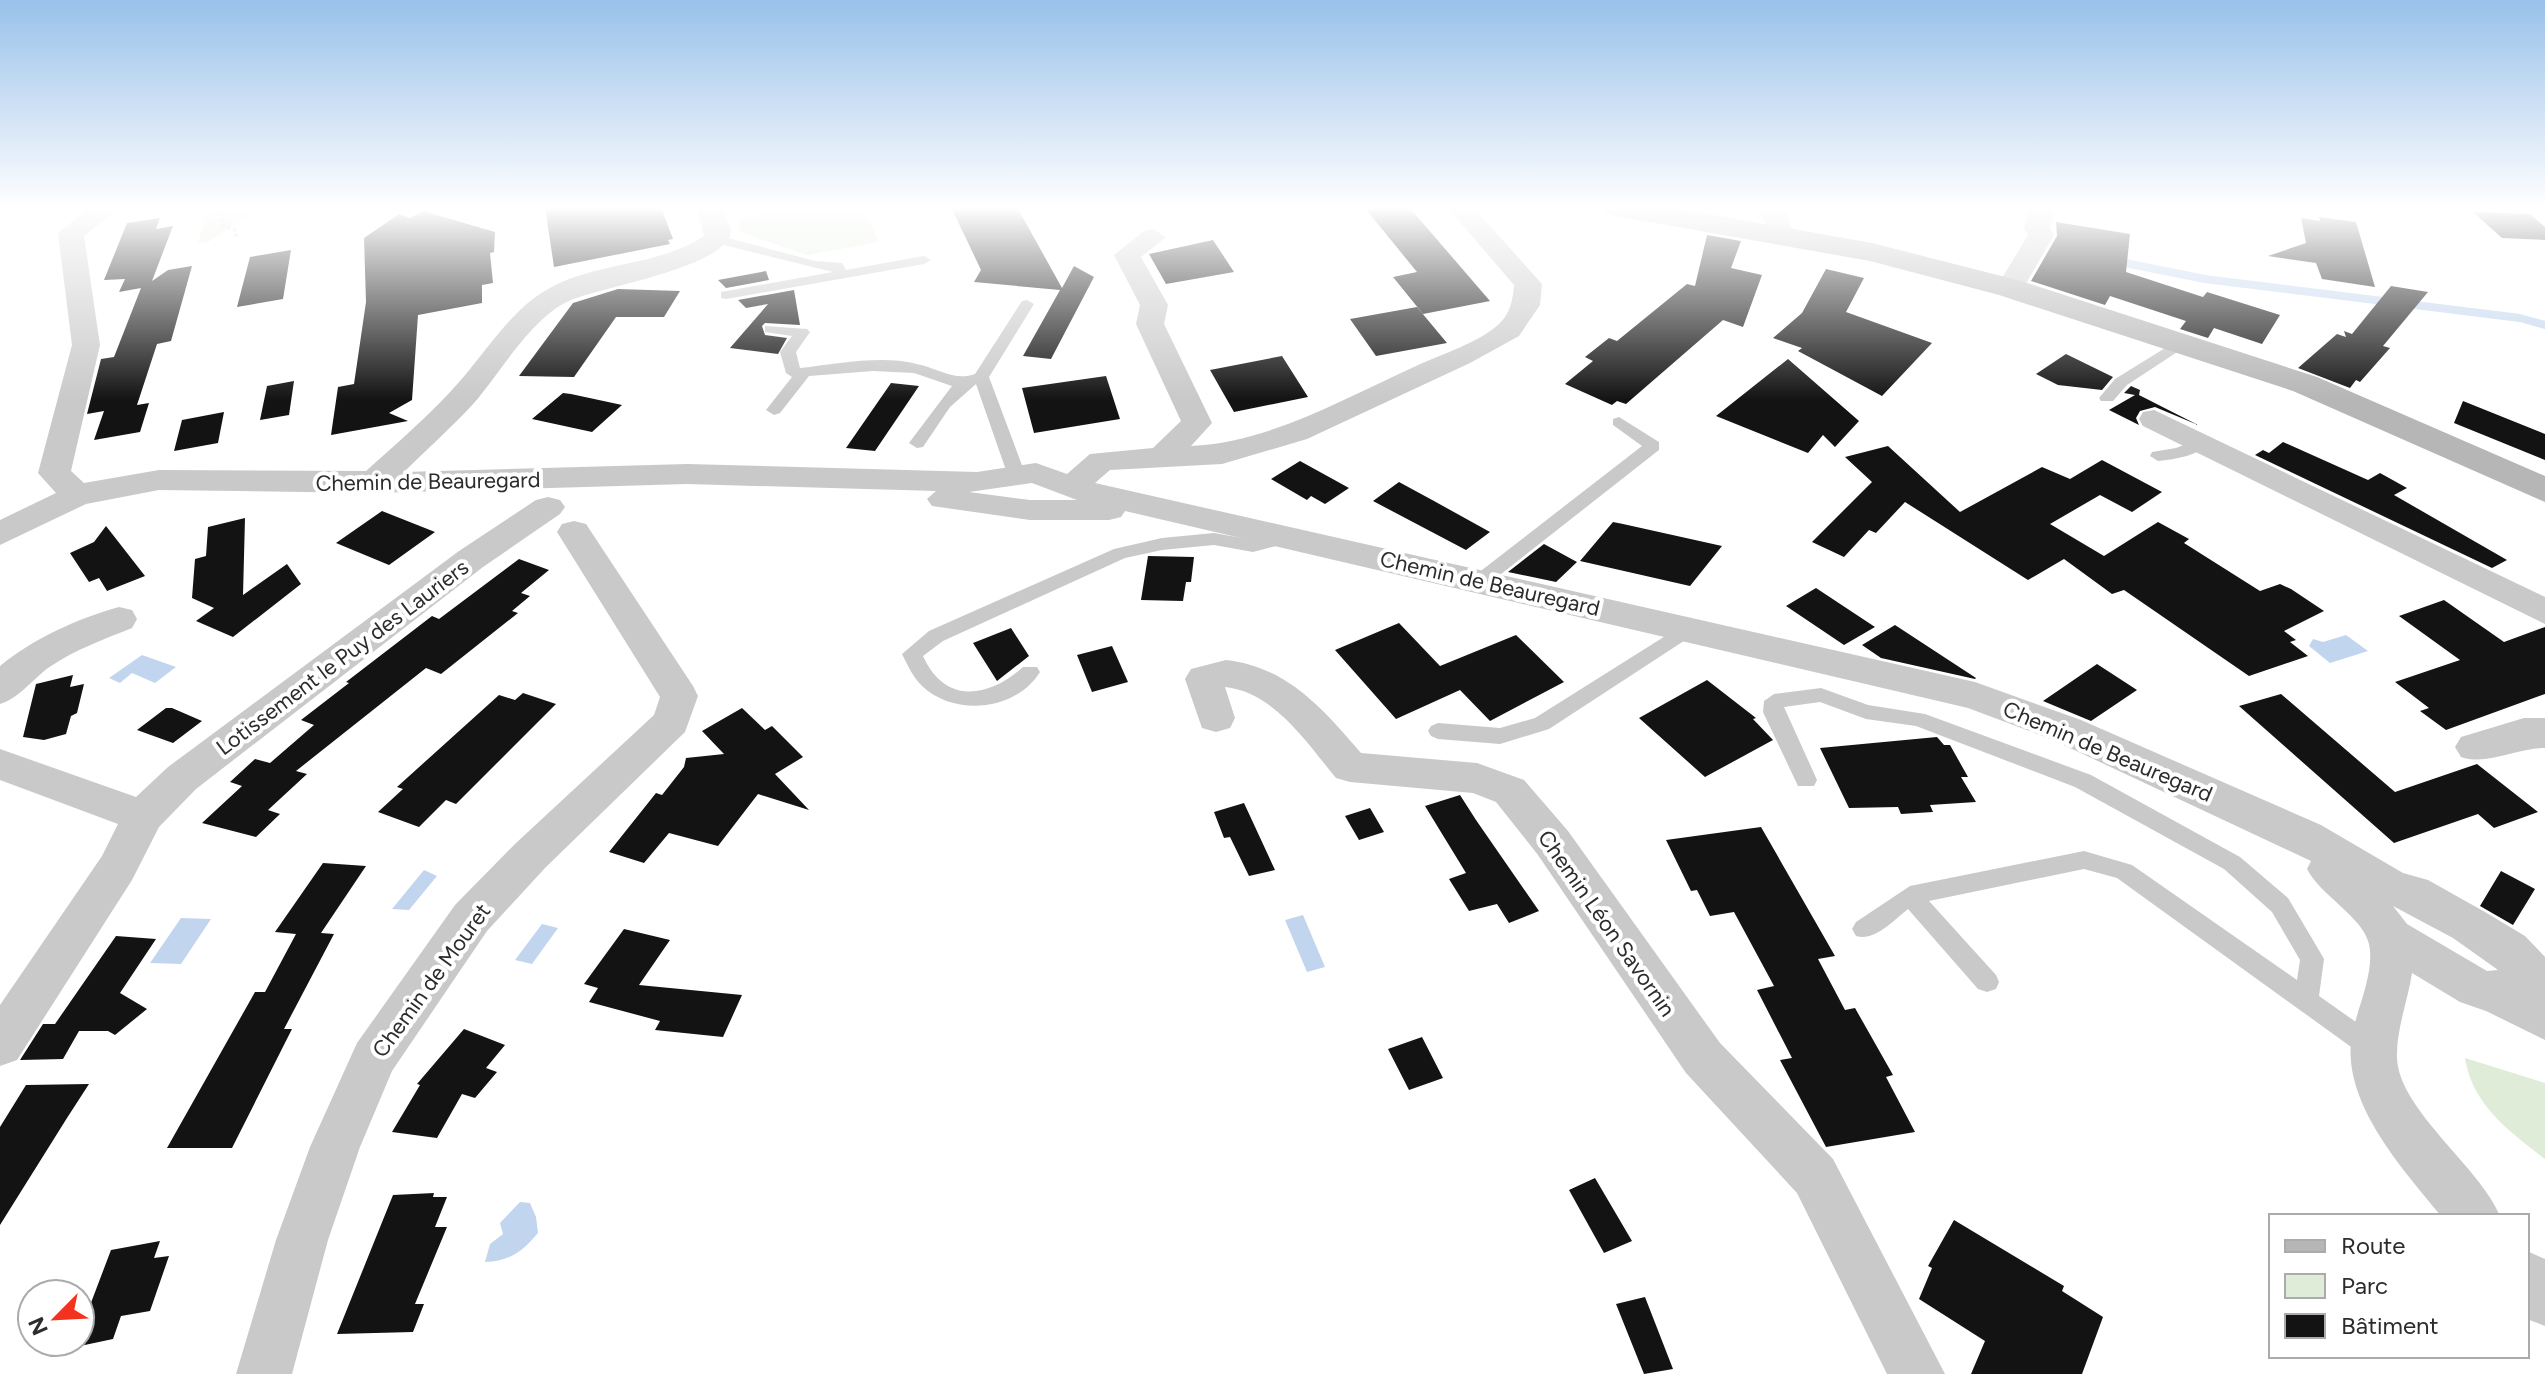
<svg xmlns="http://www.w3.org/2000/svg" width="2545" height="1374" font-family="Figtree,sans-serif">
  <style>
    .green { fill: #dfecd8 }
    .water { fill: #c2d5ee }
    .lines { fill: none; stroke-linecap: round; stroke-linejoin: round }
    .stream { stroke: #c2d5ee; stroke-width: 8 }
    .building { fill: #131313 }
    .path { stroke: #c9c9c9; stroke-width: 4; stroke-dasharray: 3 3; stroke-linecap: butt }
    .service { fill: #c9c9c9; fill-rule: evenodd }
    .minor { fill: #c9c9c9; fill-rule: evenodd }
    .secondary { fill: #b6b6b6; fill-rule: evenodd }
    .labels { text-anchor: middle; stroke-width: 8; stroke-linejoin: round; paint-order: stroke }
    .street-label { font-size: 22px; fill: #2c2c2c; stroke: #fff }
  </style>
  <rect width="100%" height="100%" fill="#fff"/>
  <path class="green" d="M209 207H262L208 242 198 243Z
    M789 207H864L879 242 807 255 740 232 739 222 743 218Z
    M2465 1058 2545 1083V1159C2510 1132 2472 1105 2465 1058Z"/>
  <path class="water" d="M2346 635 2368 651 2330 663 2309 646 2313 639 2323 642Z
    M142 655 176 667 155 683 132 673 120 683 109 678Z
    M424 870 437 876 409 910 392 909Z
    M1303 915 1325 967 1307 972 1285 920Z
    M181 918 211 919 181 964 150 963Z
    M542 924 558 928 532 964 515 960Z
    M520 1202 530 1203 536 1217 538 1233C522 1252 510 1261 485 1262L490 1244 503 1234 500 1223Z"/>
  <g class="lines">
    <path class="stream" d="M2115 261 2205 279 2520 318 2545 325"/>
  </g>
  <path class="building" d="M545 207H661L673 239 668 240 670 244 554 267Z
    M951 207H1017L1062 288 1074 266 1094 277 1051 359 1023 356 1060 290 974 282 981 270Z
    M1364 207H1409L1490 301 1423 314 1393 277 1417 272Z
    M423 211 495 232 494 252 490 253 493 283 482 285V303L418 315 412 400 389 413 408 421 331 435 338 387 354 384 366 302 364 238 399 214 410 218Z
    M2473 212 2530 214 2545 227V240L2502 238Z
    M2319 217 2356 222 2375 287 2322 279 2316 263 2268 256 2306 243 2301 218 2320 221Z
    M160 218 156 229 173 226 152 281 168 270 192 266 171 341 157 344 137 405 149 403 140 432 94 440 104 411 87 414 101 359 114 357 141 288 119 292 125 279 104 280 127 223Z
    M2056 222 2130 234 2126 272 2203 297 2207 292 2280 315 2262 344 2214 328 2208 338 2180 329 2186 321 2110 296 2105 305 2031 281 2057 236Z
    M1707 235 1741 241 1731 268 1762 275 1743 327 1723 320 1626 404 1617 401 1612 405 1565 384 1593 361 1585 357 1609 338 1617 341 1687 284 1695 286Z
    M1213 240 1234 272 1166 284 1149 254Z
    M291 250 283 299 237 307 250 257Z
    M1826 269 1864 278 1846 312 1932 343 1882 396 1798 351 1802 348 1773 338 1802 313Z
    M766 271 769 280 726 288 718 280Z
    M2391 286 2428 292 2383 346 2390 348 2360 382 2356 380 2350 388 2298 368 2337 334 2346 337 2344 331 2352 334Z
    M618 289 680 291 664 317H616L574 377 519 376 573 303Z
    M794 290 800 325 765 323 762 326 765 335 787 338 778 354 730 348 768 304 746 308 738 300Z
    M1417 307 1447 343 1376 356 1350 319Z
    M2066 354 2113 377 2102 390 2058 385 2036 374Z
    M1282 356 1308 397 1234 412 1210 370Z
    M1788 359 1859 421 1835 447 1823 435 1808 453 1716 416Z
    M1106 376 1120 419 1034 433 1022 388Z
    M294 381 289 415 260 420 267 386Z
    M891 383 919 386 875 451 846 448Z
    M2131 386 2140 390 2139 395 2198 425 2155 407 2140 411 2136 418 2139 425 2109 410 2135 395 2124 393Z
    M563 393 571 394 622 405 592 432 532 419Z
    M2463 401 2545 434V460L2454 423Z
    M224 412 218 443 174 451 182 420Z
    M2283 442 2368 480 2380 473 2407 488 2394 495 2507 560 2492 568 2255 455 2263 450 2269 453Z
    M1888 446 1960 512 2042 467 2070 479 2102 460 2162 492 2132 512 2100 495 2050 524 2104 556 2158 522 2189 539 2184 543 2260 591 2280 584 2291 589 2324 611 2284 631 2296 640 2290 642 2308 656 2249 676 2124 590 2112 594 2064 559 2028 580 1905 502 1876 533 1869 530 1844 557 1812 542 1872 482 1845 457Z
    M1300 461 1349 488 1325 504 1311 496 1307 500 1271 479Z
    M1399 482 1434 501 1490 532 1466 550 1373 501Z
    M382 511 435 532 389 565 336 543Z
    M245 518 243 595 287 564 301 584 233 637 196 621 214 608 192 598 195 559 206 556 208 527Z
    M1613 522 1623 524 1722 546 1690 586 1580 561Z
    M106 526 145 576 107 591 99 578 89 582 70 553 94 542Z
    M1544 544 1577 562 1556 582 1508 572Z
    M1148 556 1194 557 1191 582H1186L1183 601 1141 600Z
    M519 559 549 570 521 593 530 596 512 611 518 613 441 674 426 668 296 771 307 774 268 810 280 814 256 837 202 823 242 786 230 782 255 759 270 763 314 725 301 720 349 683 346 682 432 616 439 619Z
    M1816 588 1875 627 1844 645 1786 606Z
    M2444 600 2504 642 2545 627V694L2446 730 2420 711 2429 708 2395 682 2460 660 2399 616Z
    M1399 623 1440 666 1516 635 1564 682 1490 721 1460 690 1396 719 1335 650Z
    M1895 625 1976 678 1975 679 1881 658 1862 645Z
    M1011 628 1029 656 997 681 973 643Z
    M1112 646 1128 682 1092 692 1077 655Z
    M2097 664 2137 690 2091 721 2043 701Z
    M73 675 70 687 84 684 77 713 71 716 66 734 44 740 23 737 36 684Z
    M1707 680 1756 718 1753 719 1773 740 1705 777 1639 718Z
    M523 693 556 704 456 804 446 800 419 827 378 812 403 789 397 787 499 695 515 700Z
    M2281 694 2395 792 2477 764 2538 812 2494 828 2478 814 2394 843 2239 706Z
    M166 708H172L202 721 173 743 137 730Z
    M742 708 765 730 772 726 803 757 775 774 809 810 758 794 718 846 669 833 644 863 609 852 656 793 662 795 684 767 686 758 724 754 702 731Z
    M1937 737 1944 745H1950L1968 777H1961L1976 802 1930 805 1933 812 1901 814 1898 807 1849 808 1820 748Z
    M1460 795 1476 820 1539 911 1509 923 1497 904 1469 911 1449 879 1466 873 1425 806Z
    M1244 803 1275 870 1249 876 1230 837 1224 838 1214 812Z
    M1370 808 1384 832 1359 840 1345 816Z
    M1761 827 1835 956 1818 959 1845 1010 1855 1008 1893 1075 1886 1077 1915 1132 1826 1147 1780 1060 1792 1058 1757 990 1774 986 1734 912 1710 916 1697 890 1691 891 1666 840Z
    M323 863 366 866 321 933 334 934 284 1029H292L232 1148H167L255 992H265L296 934 275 932Z
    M2501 871 2535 889 2513 925 2480 906Z
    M624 929 670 940 639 985 742 995 723 1037 655 1030 660 1021 589 1002 598 988 584 984Z
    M116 936 156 939 120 993 147 1009 115 1035 108 1031H79L63 1059 20 1060 43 1024H55Z
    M464 1029 505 1045 486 1068 497 1072 475 1098 462 1094 437 1138 392 1132 420 1085 417 1084Z
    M1422 1037 1443 1078 1409 1090 1388 1049Z
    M89 1084 67 1118 0 1225V1127L26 1085Z
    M1595 1178 1632 1241 1604 1253 1569 1190Z
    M434 1193 433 1197H447L435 1227H447L415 1304H424L413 1332 337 1334 393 1195Z
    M1954 1220 2064 1286 2062 1291 2103 1317 2082 1374H1971L1985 1341 1919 1299 1932 1268 1928 1266Z
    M160 1241 154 1258 169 1256 150 1311 121 1316 113 1339 80 1346V1310L89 1308 111 1250Z
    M1645 1297 1673 1369 1644 1374 1616 1304Z"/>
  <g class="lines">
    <path class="path" d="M223 207 222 225 235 230 237 238"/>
    <path class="service" d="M717 235 815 261 842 263 846 270 924 256 931 260 924 264 726 299 721 298V292L833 272 712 242 710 239Z
      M1027 300 1034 304 989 377 1026 476 1023 480H1011L1008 476 976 384 950 407 923 447 917 448 909 443 952 386 914 373 873 371 809 376 780 413 774 415 766 410 792 377 786 373 780 352 792 336 765 332V326L807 329 810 332 796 352 800 368C838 364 884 354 921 365 941 370 955 381 975 374L1022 301Z
      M2183 337 2188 339V345L2127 385 2113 401H2101L2099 398 2115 379Z
      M1619 417 1659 442V450L1487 585H1473L1471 581 1473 577 1642 446 1613 425V419Z
      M2202 438 2210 443C2196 456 2177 459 2158 461L2150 456 2152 452 2176 448Z
      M1279 528 1288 534 1280 545 1253 552 1214 545 1162 550 1125 558 943 641 923 656C945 705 989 698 1023 667H1037L1040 672C1016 711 955 717 922 686 913 677 908 666 902 654L929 631 1114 549 1162 538 1214 533 1253 540 1268 537Z
      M1686 623 1696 630 1693 635 1549 729 1500 744 1438 739 1431 736 1428 731 1431 726 1438 723 1500 728 1535 718Z
      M1821 688 1868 705 1925 714 2091 775 2240 857 2288 898 2320 952 2324 959 2319 996 2383 1041 2387 1049 2383 1057 2374 1060 2365 1057 2117 878 2084 869 1929 901 1996 975 1999 982 1996 989 1987 992 1978 989 1908 909C1894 920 1874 942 1856 936L1852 929 1856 922 1910 886 2084 851 2132 865 2297 980 2300 960 2272 912 2224 869 2075 787 1916 726 1866 719 1820 702 1784 707 1817 780 1814 786H1798L1763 712 1764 701 1774 694Z"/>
    <path class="minor" d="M91 207H120L84 236 100 345 71 471 84 483 159 470 366 471C395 445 425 419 451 391 481 360 506 315 543 292 592 261 656 268 704 236L697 207H722L731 231C727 268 602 286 569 301 532 317 500 373 474 403 452 427 427 449 404 472L687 464 977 472 1036 463 1067 474 1090 454 1153 448 1181 421 1136 324 1140 305 1114 255 1144 231 1153 229 1166 237 1141 257 1168 305 1164 324 1212 423 1191 446C1271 442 1345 398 1416 366 1442 354 1478 343 1499 324 1510 314 1513 300 1514 285L1447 207H1473L1542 284 1540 305 1519 336 1470 363 1307 439 1222 464 1110 470 1095 483 1975 682 2081 720 2321 825 2403 873 2428 880 2485 912 2525 936 2545 957V1040L2486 1011 2460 1002 2412 973C2408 1000 2396 1030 2397 1058 2399 1110 2480 1167 2500 1216H2441C2402 1168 2340 1101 2352 1034 2358 1007 2375 971 2369 944 2363 917 2320 895 2307 869L2311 861 2053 740 1968 708 1125 511 1121 517 1109 520H1030L932 506 927 499 936 491 687 484 373 493 159 490 86 504 0 545V520L56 493 38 473 72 345 58 233ZM1032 483 1077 500H1030L969 492ZM2393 906 2453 938 2498 970 2487 971 2407 924Z
      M1759 207H1785L1793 235 1789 241H1771Z
      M2030 207H2056L2050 228 2054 235 2020 294H2000L1996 288 2028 235 2024 228Z
      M2154 410 2545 597V624L2143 426 2139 419 2143 412Z
      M548 497 560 500 565 507 560 514 483 567 196 789 159 827 132 880 17 1060 0 1066V1005L102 856 118 824 0 780V749L136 797 168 767 459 551 536 500Z
      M574 521 586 524 693 686 698 696 685 732 545 868 487 931 392 1071 360 1147 328 1240 292 1374H236L276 1240 310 1147 357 1043 455 905 515 844 654 715 660 697 557 532 562 524Z
      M119 607 132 610 137 619 132 628C104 639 75 650 51 666 33 678 20 698 0 704V666C34 638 77 619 119 607Z
      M1226 660C1287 667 1322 708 1361 753L1477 763 1524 780 1568 831 1720 1043 1833 1159 1945 1374H1887L1797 1193 1686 1073 1538 855 1496 802 1473 793 1350 782 1336 778C1307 743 1274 692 1225 687L1235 718 1230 728 1216 732 1202 728 1185 679 1191 669Z
      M2524 718H2545V748C2517 748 2487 766 2461 757L2455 747 2461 737Z
      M2527 1251 2545 1259V1326L2527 1319Z"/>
    <path class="secondary" d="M1602 207H1669L1872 243 2021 281 2317 377 2545 476V502L2293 391 1999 295 1870 261 1616 216 1606 213Z"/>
  </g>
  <linearGradient id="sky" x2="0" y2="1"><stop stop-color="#99c1ea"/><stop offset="0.52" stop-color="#fff"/><stop offset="1" stop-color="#fff" stop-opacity="0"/></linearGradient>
  <rect width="2545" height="400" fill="url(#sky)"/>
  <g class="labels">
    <g class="street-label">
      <text transform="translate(428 481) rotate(-1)" y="8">Chemin de Beauregard</text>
      <text transform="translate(1490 583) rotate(13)" y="8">Chemin de Beauregard</text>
      <text transform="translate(342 657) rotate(-37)" y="8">Lotissement le Puy des Lauriers</text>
      <text transform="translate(2108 751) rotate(23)" y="8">Chemin de Beauregard</text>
      <text transform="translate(1607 923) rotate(55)" y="8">Chemin Léon Savornin</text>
      <text transform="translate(431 980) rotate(-54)" y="8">Chemin de Mouret</text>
    </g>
  </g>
  <rect x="2269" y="1214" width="260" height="144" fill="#ffffff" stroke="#ababab" stroke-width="2"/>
  <rect x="2285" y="1240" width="40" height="12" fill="#b6b6b6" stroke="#ababab" stroke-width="2"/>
  <text x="2341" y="1254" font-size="24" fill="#2c2c2c">Route</text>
  <rect x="2285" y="1274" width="40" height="24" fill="#dfecd8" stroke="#ababab" stroke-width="2"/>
  <text x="2341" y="1294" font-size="24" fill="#2c2c2c">Parc</text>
  <rect x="2285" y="1314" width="40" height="24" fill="#131313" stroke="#ababab" stroke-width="2"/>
  <text x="2341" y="1334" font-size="24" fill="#2c2c2c">Bâtiment</text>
  <g transform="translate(56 1318) rotate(246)"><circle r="38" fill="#ffffff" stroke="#ababab" stroke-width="2"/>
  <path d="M0-6L14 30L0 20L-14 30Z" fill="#f4331e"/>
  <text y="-12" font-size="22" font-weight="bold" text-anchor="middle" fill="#2c2c2c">N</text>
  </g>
</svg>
